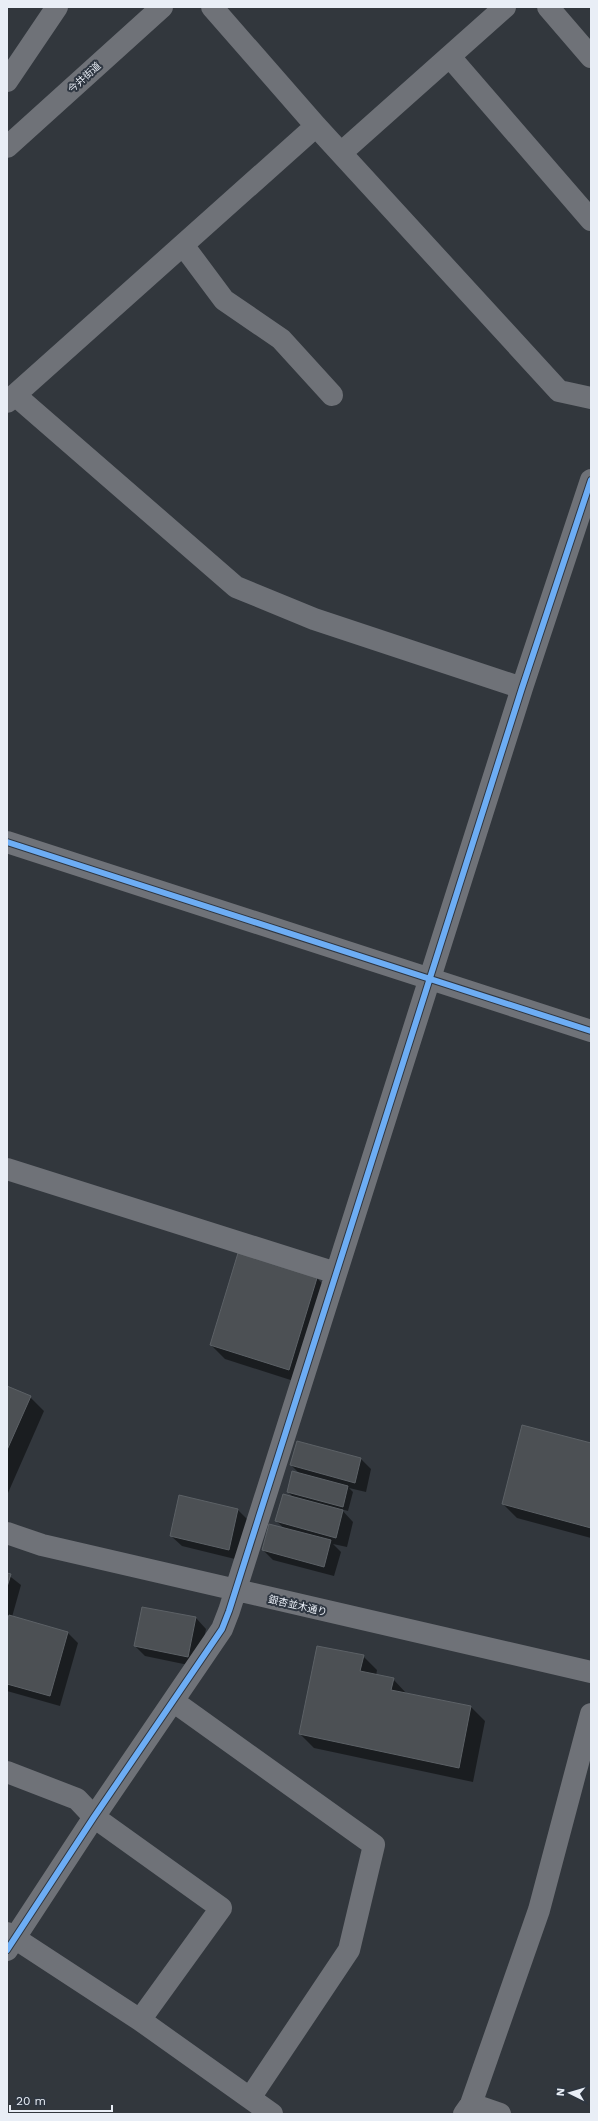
<svg xmlns="http://www.w3.org/2000/svg" width="598" height="2121" font-family="'Work Sans','Noto Sans JP',sans-serif">
  <style>
    .shadow { fill: #0007 }
    .building { fill: #4c5054; stroke: #5c6166 }
    .lines { fill: none; stroke-linecap: round; stroke-linejoin: round }
    .minor { stroke: #6f7278; stroke-width: 22 }
    .cycleway-casing { stroke: #2e3641; stroke-width: 8 }
    .cycleway { stroke: #6dadf4; stroke-width: 6 }
    .labels { text-anchor: middle; stroke-width: 4; stroke-linejoin: round; paint-order: stroke }
    .street-label { font-size: 10px; fill: #e9eef6; stroke: #2e3641 }
  </style>
  <rect width="100%" height="100%" fill="#32373d"/>
  <path class="shadow" d="M317 1278 331 1293 303 1384 225 1359 211 1345Z
    M7 1387 30 1397 44 1411 8 1493Z
    M297 1442 361 1459 371 1469 366 1492 349 1488 353 1492 348 1511 341 1509 353 1522 347 1547 333 1544 341 1552 334 1576 273 1560 263 1550 285 1529 276 1521 295 1499 288 1492 300 1474 291 1465Z
    M591 1444V1538L517 1518 503 1504Z
    M180 1496 238 1510 248 1520 239 1560 182 1546 171 1536Z
    M7 1574 21 1585 12 1617 68 1633 78 1643 60 1706 7 1691Z
    M196 1618 206 1629 198 1667 145 1656 135 1646Z
    M363 1656 377 1670 376 1676 393 1679 407 1694 471 1707 485 1721 473 1782 314 1748 300 1734Z"/>
  <path class="building" d="M238 1253 317 1278 289 1370 210 1345Z
    M7 1386 31 1396 7 1450Z
    M522 1425 591 1443V1528L502 1504Z
    M297 1441 361 1458 355 1483 290 1465Z
    M292 1471 348 1486 343 1507 287 1492Z
    M283 1494 343 1510 336 1538 275 1521Z
    M179 1495 238 1509 229 1550 170 1536Z
    M269 1524 331 1540 324 1567 262 1550Z
    M7 1573 11 1574 7 1587Z
    M142 1607 196 1617 188 1657 134 1646Z
    M9 1615 68 1632 50 1696 7 1684V1622Z
    M317 1646 364 1655 360 1671 394 1678 391 1690 471 1706 459 1768 299 1734Z"/>
  <g class="lines">
    <path class="minor" d="M212 7 316 126 559 391 591 398
      M548 7 591 57
      M450 57 591 220
      M7 81 57 7
      M7 147 162 7
      M341 153 505 7
      M183 245 224 300 281 339 332 395
      M15 395 236 587 314 619 522 688
      M7 402 316 126
      M7 842 591 1031
      M7 1169 336 1273
      M7 1533 42 1545 591 1672
      M173 1701 374 1845 349 1950 250 2098
      M7 1772 77 1799 94 1817 221 1908 140 2020
      M7 1933 140 2020 272 2114
      M7 1950 94 1817 222 1629 229 1611 522 688 591 480
      M471 2104 500 2114
      M464 2114 471 2104 539 1910 591 1714"/>
    <defs>
      <path id="cycleway" d="M7 842 591 1031
        M7 1950 94 1817 222 1629 229 1611 522 688 591 480"/>
    </defs>
    <use href="#cycleway" class="cycleway-casing"/>
    <use href="#cycleway" class="cycleway"/>
  </g>
  <g class="labels">
    <g class="street-label">
      <text transform="translate(84 77) rotate(-42)" y="4">今井街道</text>
      <text transform="translate(298 1605) rotate(13)" y="4">銀杏並木通り</text>
    </g>
  </g>
  <rect width="598" height="2121" fill="none" stroke="#e9eef6" stroke-width="16"/>
  <g transform="translate(570 2093) rotate(275)" stroke="#2e3641" stroke-width="3" paint-order="stroke">
  <path d="M0-3L7 15L0 10L-7 15Z" fill="#e9eef6"/>
  <text y="-6" font-size="11" font-weight="bold" text-anchor="middle" fill="#e9eef6">N</text>
  </g>
  <path d="M10 2105v6h102v-6" fill="none" stroke="#e9eef6" stroke-width="2"/>
  <text x="16" y="2105" font-size="12" fill="#e9eef6" stroke="#2e3641" stroke-width="3" paint-order="stroke">20 m</text>
</svg>
